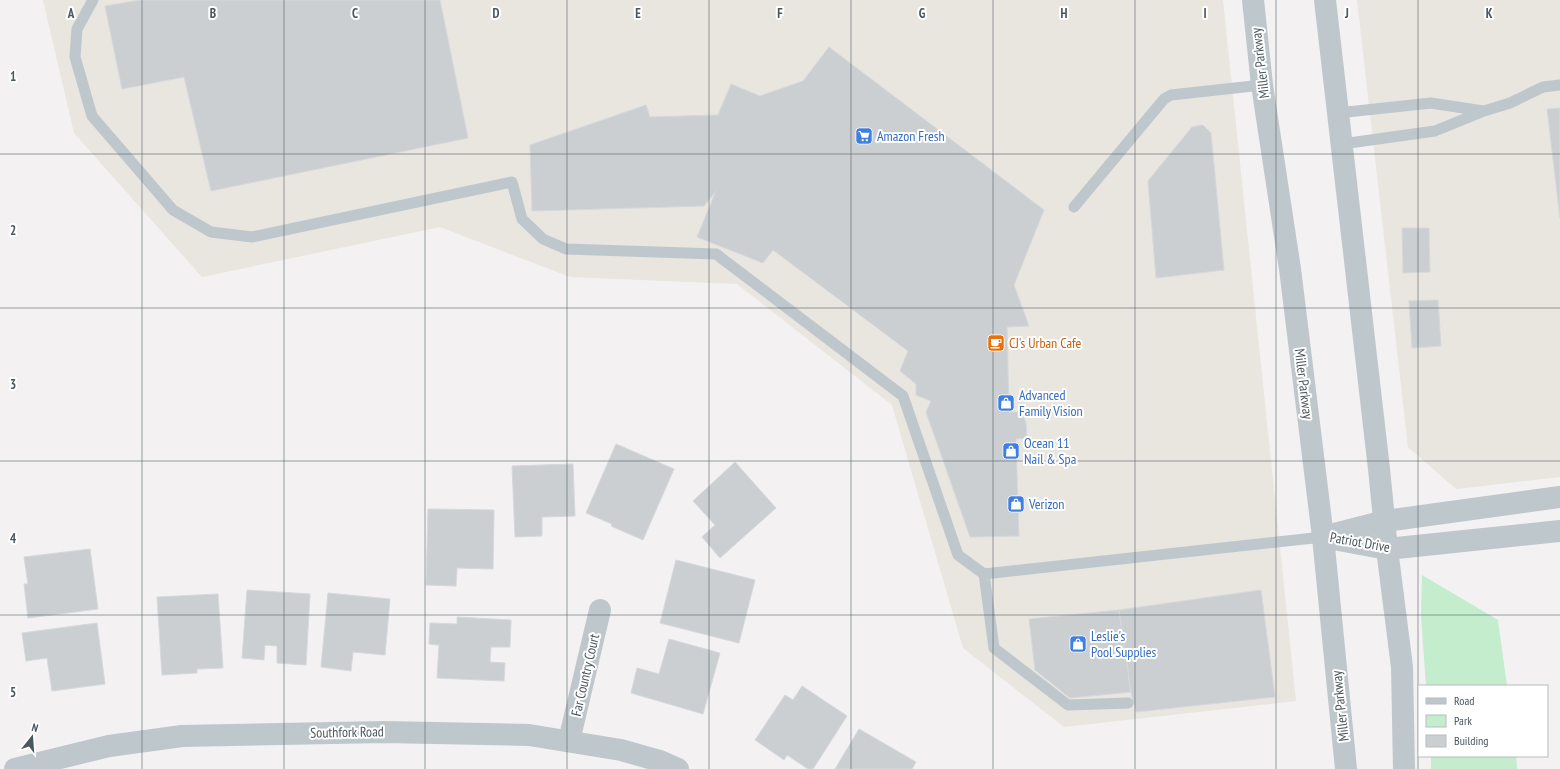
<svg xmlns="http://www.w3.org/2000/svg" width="1560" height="769" font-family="'PT Sans Narrow',sans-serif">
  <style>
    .commercial { fill: #e9e5df }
    .green { fill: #c3edcd }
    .building { fill: #cbcfd2; stroke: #d5d8dc }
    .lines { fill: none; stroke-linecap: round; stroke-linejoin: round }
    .service { stroke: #bec7cc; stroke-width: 11 }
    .minor { stroke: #bec7cc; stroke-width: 22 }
    .tertiary { stroke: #bec7cc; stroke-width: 22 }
    .grid { fill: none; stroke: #4a575d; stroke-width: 1; stroke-opacity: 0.55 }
    .labels { text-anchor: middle; stroke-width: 4; stroke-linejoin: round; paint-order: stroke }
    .street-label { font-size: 14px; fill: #4a575d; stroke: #fff }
    .shop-label { font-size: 14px; fill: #366cbe; stroke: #fff; text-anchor: start }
    .food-label { font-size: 14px; fill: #c56008; stroke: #fff; text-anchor: start }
    .grid-label { font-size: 13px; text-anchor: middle; font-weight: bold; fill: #4a575d; stroke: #fff; stroke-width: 4; stroke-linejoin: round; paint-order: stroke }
  </style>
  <rect width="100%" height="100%" fill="#f3f1f1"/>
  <path class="commercial" d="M43 0H1223L1296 701 1064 727 963 648 892 405 737 284 570 277 440 227 202 277 74 133Z
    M1357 0H1560V477L1456 489 1408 447Z"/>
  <path class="green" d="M1422 575 1498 620 1507 686H1426L1421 616Z
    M1431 756H1516L1517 769H1431Z"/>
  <path class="building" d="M140 0H440L468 138 211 191 184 77 122 89 105 6Z
    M829 47 1044 210 1014 285 1029 326 1007 327 1009 412H1022L1026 423 1027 438 1016 439 1019 536 970 537 926 412 931 401 916 395V384L900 371 908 351 773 250 763 263 697 237 716 191 704 206 532 211 530 145 646 105 650 117 718 115 731 84 760 96 803 81Z
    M1560 108V218L1547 109Z
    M1203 125 1211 133 1224 270 1156 278 1148 181 1192 127Z
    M1402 228H1429L1430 272 1403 273Z
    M1438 300 1441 346 1412 348 1409 301Z
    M616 444 674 469 643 540 611 526 612 524 586 513Z
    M735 462 776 508 720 558 702 537 715 525 693 501Z
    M573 464 575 516 542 517V536L515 537 512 466Z
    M428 509 494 510 493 569 457 568 456 586 426 585Z
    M90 549 98 609 28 618 24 584H28L24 557Z
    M676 560 755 580 739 643 660 623Z
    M247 590 310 594 306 665 277 663V646L265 645 264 660 242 658Z
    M1261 590 1275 697 1136 712 1131 692 1119 610Z
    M328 593 390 599 385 655 353 652 351 671 321 667Z
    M218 594 223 668 197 669V673L162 675 157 597Z
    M1119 610 1131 692 1070 698 1035 670 1029 619Z
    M457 617 511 620 510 647H491L490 662 505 663 504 681 437 678 439 645 429 644 430 623 457 624Z
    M97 623 105 684 52 691 47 658 26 661 22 633Z
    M669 639 720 653 703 714 631 693 637 668 659 674Z
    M802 686 847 716 813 769H808L787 755 784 760 755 740 785 695 793 700Z
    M859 729 916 762 912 769H835Z"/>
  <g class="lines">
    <path class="service" d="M93 0 77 29 75 57 92 116 173 210 211 232 252 237 512 182 522 219 543 239 566 249 716 254 903 396 958 555 984 574 994 648 1068 705 1128 703
      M1338 113 1431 103 1483 111
      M1342 144 1435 131 1484 111 1510 103 1543 87 1560 85
      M1074 207 1164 99 1171 95 1262 85
      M984 574 1323 537"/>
    <path class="minor" d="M1323 537 1385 521 1560 497
      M1328 538 1387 549 1560 531
      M569 741 600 610
      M15 769 109 746 182 736 384 732 529 735 621 750 660 761 678 769"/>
    <path class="tertiary" d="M1253 0 1262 85 1290 269 1323 537 1346 769
      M1325 0 1379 469 1387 549 1402 667 1404 769"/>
  </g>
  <path class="grid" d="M142 0V769M284 0V769M425 0V769M567 0V769M709 0V769M851 0V769M993 0V769M1135 0V769M1276 0V769M1418 0V769M0 154H1560M0 308H1560M0 461H1560M0 615H1560"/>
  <defs>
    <symbol id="supermarket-square" viewBox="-11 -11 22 22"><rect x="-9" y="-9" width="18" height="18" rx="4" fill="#3f7fe0" stroke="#fff"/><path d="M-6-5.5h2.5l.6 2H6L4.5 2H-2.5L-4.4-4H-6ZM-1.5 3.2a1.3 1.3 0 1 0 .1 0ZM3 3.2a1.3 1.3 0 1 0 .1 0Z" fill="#fff"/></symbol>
    <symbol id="cafe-square" viewBox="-11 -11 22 22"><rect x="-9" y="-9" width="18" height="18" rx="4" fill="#e8710a" stroke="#fff"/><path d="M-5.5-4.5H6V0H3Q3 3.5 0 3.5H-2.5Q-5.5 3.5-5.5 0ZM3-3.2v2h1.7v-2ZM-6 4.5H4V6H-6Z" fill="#fff"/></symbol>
    <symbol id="shop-square" viewBox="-11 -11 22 22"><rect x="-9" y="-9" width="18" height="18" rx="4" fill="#3f7fe0" stroke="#fff"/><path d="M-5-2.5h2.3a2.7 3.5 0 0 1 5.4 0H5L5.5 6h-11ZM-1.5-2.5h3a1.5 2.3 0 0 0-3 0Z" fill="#fff"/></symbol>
  </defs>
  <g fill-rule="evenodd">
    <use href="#supermarket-square" x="854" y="126" width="20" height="20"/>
    <use href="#cafe-square" x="986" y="333" width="20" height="20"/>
    <use href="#shop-square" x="996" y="393" width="20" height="20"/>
    <use href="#shop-square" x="1001" y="441" width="20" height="20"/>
    <use href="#shop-square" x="1006" y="494" width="20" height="20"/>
    <use href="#shop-square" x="1068" y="634" width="20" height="20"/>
  </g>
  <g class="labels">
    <g class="street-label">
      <text transform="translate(1260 63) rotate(-97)" y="5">Miller Parkway</text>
      <text transform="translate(1304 384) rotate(83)" y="5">Miller Parkway</text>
      <text transform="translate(1360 542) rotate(10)" y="5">Patriot Drive</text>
      <text transform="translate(585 675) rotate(-77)" y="5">Far Country Court</text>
      <text transform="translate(1340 706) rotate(-96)" y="5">Miller Parkway</text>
      <text transform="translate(347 732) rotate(-1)" y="5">Southfork Road</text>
    </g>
    <g class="shop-label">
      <text x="877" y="141">Amazon Fresh</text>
      <text x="1019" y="400">Advanced<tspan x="1019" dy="16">Family Vision</tspan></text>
      <text x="1024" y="448">Ocean 11<tspan x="1024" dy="16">Nail &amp; Spa</tspan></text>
      <text x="1029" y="509">Verizon</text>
      <text x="1091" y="641">Leslie's<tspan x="1091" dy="16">Pool Supplies</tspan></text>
    </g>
    <g class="food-label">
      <text x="1009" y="348">CJ's Urban Cafe</text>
    </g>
  </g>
  <g class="grid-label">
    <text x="71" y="18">A</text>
    <text x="213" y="18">B</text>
    <text x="355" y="18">C</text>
    <text x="496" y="18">D</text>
    <text x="638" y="18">E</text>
    <text x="780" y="18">F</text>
    <text x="922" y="18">G</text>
    <text x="1064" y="18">H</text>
    <text x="1205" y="18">I</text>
    <text x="1347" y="18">J</text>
    <text x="1489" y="18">K</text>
    <text x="13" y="81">1</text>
    <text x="13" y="235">2</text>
    <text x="13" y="389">3</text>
    <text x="13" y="543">4</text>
    <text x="13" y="697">5</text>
  </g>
  <rect x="1418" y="685" width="130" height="72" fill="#ffffff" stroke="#b7bcbe"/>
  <rect x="1426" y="698" width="20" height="6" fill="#bec7cc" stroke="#b7bcbe"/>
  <text x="1454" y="705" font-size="12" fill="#4a575d">Road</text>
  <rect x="1426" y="715" width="20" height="12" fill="#c3edcd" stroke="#b7bcbe"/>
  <text x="1454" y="725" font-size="12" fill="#4a575d">Park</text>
  <rect x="1426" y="735" width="20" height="12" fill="#cbcfd2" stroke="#b7bcbe"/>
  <text x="1454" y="745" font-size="12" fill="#4a575d">Building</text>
  <g transform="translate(32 737) rotate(17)" stroke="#ffffff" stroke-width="3" paint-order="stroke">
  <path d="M0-3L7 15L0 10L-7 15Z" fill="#4a575d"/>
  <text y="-6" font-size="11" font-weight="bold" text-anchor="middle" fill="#4a575d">N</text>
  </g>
</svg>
